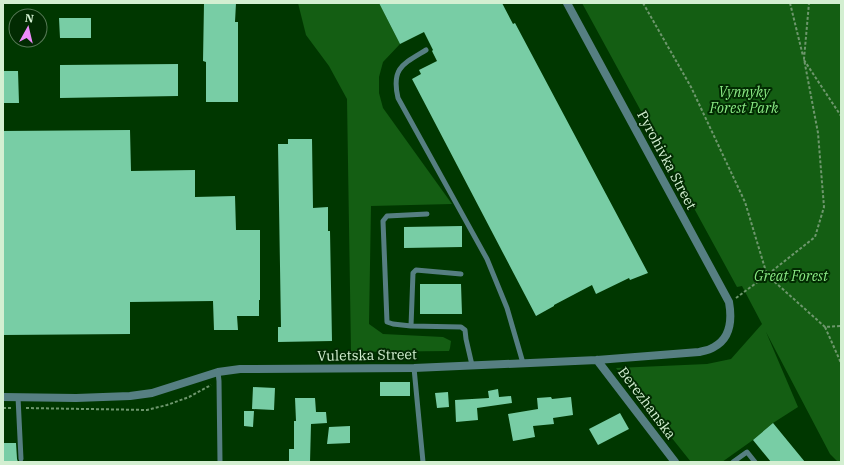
<svg xmlns="http://www.w3.org/2000/svg" width="844" height="465" font-family="'IBM Plex Serif',serif">
  <style>
    .green { fill: #145e13 }
    .building { fill: #78cda5 }
    .lines { fill: none; stroke-linecap: round; stroke-linejoin: round }
    .path { stroke: #6e976d; stroke-width: 2; stroke-dasharray: 3 2; stroke-linecap: butt }
    .service { stroke: #567f82; stroke-width: 5 }
    .tertiary { stroke: #567f82; stroke-width: 8 }
    .labels { text-anchor: middle; stroke-width: 4; stroke-linejoin: round; paint-order: stroke }
    .park-label { font-size: 14px; font-style: italic; fill: #8bea85; stroke: #022b02 }
    .street-label { font-size: 14px; fill: #d3efd1; stroke: #022b02 }
  </style>
  <rect width="100%" height="100%" fill="#003700"/>
  <path class="green" d="M298 3H379L400 44 383 62 379 77V93L383 108 452 204 371 206 369 324 383 334 443 337 451 341 450 348 449 351 351 352 347 99 329 66 306 35Z
    M582 3H841V462H838L830 454 766 332 798 407 773 423 753 440 722 462H691L616 368 707 364 731 359 762 324 742 286 737 287Z"/>
  <path class="building" d="M204 3H236L235 22H238V102H206V62L203 61Z
    M379 3H502L513 24 515 23 648 273 630 280 629 278 596 294 592 285 554 305V306L536 316 412 79 421 74 419 70 437 61 432 51 433 50 424 32 400 44Z
    M59 18H91V38H60Z
    M178 64V96L60 98V65Z
    M3 71H18L19 103H3Z
    M130 130 131 171 195 170V197L235 196 236 230H260V300H259V316H237L238 330H214L213 301 130 302V334L3 335V131Z
    M288 139H312L313 208 328 207V231H330L332 341 278 342V327H281L278 144H288Z
    M462 226V247L404 248V227Z
    M420 284H461L462 314H420Z
    M380 382H410V396H380Z
    M253 387 275 388 274 410 252 409Z
    M498 389 499 397 511 396 512 403 477 408 478 420 456 422 455 400 489 398 488 391Z
    M448 392 449 407 437 408 435 393Z
    M551 397 552 399 571 397 573 415 553 418 554 424 533 426 535 437 513 441 508 414 538 409 537 398Z
    M295 398H315L316 412H326L327 423 311 424 310 462H289V449H294V421H296Z
    M244 411H254L253 427 244 426Z
    M620 413 629 429 598 445 589 429Z
    M773 423 782 434 805 462H771L753 440Z
    M350 426V443L327 444 329 427Z
    M3 443H16L17 459 18 462H3Z"/>
  <g class="lines">
    <path class="path" d="M643 3 691 87 745 202 767 275 825 327 841 326
      M790 3 803 56
      M804 60 841 116
      M736 298 767 275 815 237 824 207 818 133 804 59 809 3
      M825 327 841 363
      M3 408H12
      M26 408 147 410 167 405 189 397 211 385"/>
    <path class="service" d="M426 50C403 64 391 68 398 98L487 259 507 308 523 363
      M427 214 387 216 383 221 387 322 393 324 411 326 461 327 465 330 466 339 472 365
      M411 326 413 273 416 270 461 274
      M414 368 423 462
      M218 372 219 381 220 462
      M18 397 21 459
      M733 462 747 452 755 462"/>
    <path class="tertiary" d="M597 360 675 462
      M3 397 76 398 130 396 152 393 218 372 240 369 414 368 597 360 699 352C704 351 710 350 714 347 731 338 732 319 729 302L567 3"/>
  </g>
  <g class="labels">
    <g class="park-label">
      <text x="744" y="97">Vynnyky<tspan x="744" dy="16">Forest Park</tspan></text>
      <text x="791" y="281">Great Forest</text>
    </g>
    <g class="street-label">
      <text transform="translate(667 160) rotate(62)" y="5">Pyrohivka Street</text>
      <text transform="translate(367 355) rotate(-1)" y="5">Vuletska Street</text>
      <text transform="translate(647 403) rotate(53)" y="5">Berezhanska</text>
    </g>
  </g>
  <rect width="844" height="465" fill="none" stroke="#d3efd1" stroke-width="8"/>
  <g transform="translate(28 28) rotate(8)"><circle r="19" fill="#022b02" stroke="#567955"/>
  <path d="M0-3L7 15L0 10L-7 15Z" fill="#ed8cfa"/>
  <text y="-6" font-size="11" font-weight="bold" text-anchor="middle" fill="#d3efd1">N</text>
  </g>
</svg>
